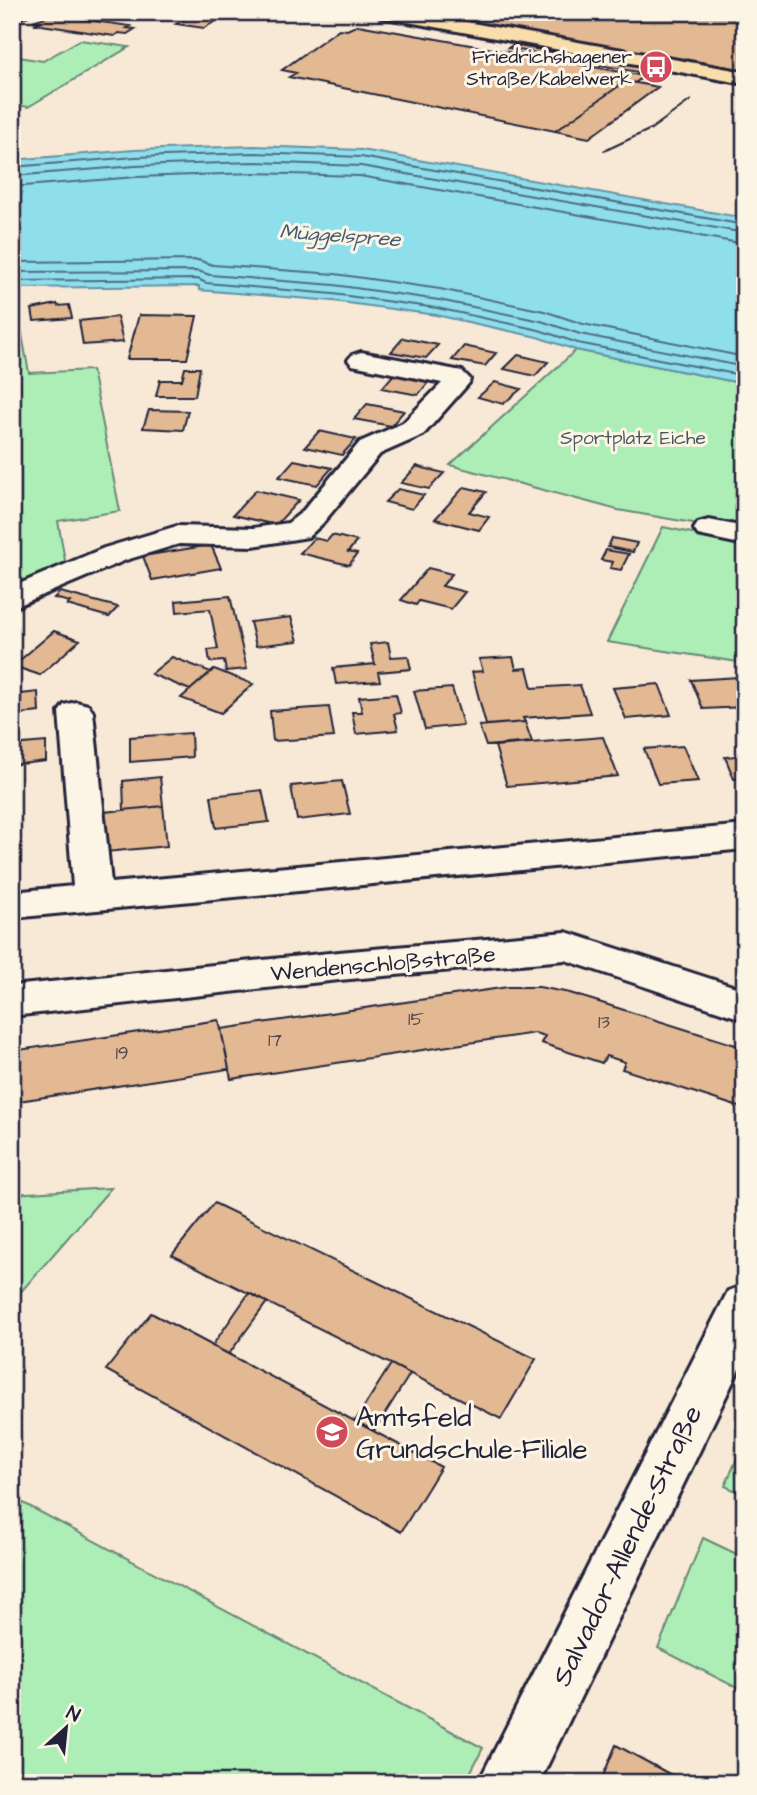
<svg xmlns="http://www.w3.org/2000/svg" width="757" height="1795" font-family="'Architects Daughter',sans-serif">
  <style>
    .green { fill: #adeeb6; stroke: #688878; stroke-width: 2 }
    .water { fill: #8fdeec; stroke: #6393a5; stroke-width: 2 }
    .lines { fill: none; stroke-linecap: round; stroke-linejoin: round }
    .shore { stroke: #4e6d82; stroke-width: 2 }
    .building { fill: #e2b993; stroke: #22223b; stroke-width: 2 }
    .minor-casing { stroke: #22223b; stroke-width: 6 }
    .major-casing { stroke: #22223b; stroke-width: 6 }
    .minor { fill: #fcf5e5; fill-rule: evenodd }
    .major { fill: #f9deab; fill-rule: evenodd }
    .tram { stroke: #22223b; stroke-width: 2 }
    .labels { text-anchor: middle; stroke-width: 6; stroke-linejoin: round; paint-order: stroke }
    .far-poi-label { font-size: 19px; fill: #22223b; stroke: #fcf5e5; text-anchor: end }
    .far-park-label { font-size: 19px; fill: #45555a; stroke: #fcf5e5 }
    .number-label { font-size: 19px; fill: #524851 }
    .far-water-label { font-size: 21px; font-style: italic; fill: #435a70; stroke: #fcf5e5 }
    .street-label { font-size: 23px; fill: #22223b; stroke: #fcf5e5 }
    .near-poi-label { font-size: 28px; fill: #22223b; stroke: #fcf5e5; text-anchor: start }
    .near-street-label { font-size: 28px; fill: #22223b; stroke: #fcf5e5 }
  </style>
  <rect width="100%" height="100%" fill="#f7e9d5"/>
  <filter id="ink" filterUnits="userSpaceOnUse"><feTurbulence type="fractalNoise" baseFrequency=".0143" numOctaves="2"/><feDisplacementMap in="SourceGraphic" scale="14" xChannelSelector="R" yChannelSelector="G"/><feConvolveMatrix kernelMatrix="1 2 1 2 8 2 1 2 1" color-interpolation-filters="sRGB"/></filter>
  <g filter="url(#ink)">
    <path class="green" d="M80 40 129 47 28 107 12 104V78L17 75 12 74V56L43 61Z
      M12 296H15L29 373 92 370 120 511 58 521 66 566 12 589V392L20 391 17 366H12Z
      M576 350 745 384V532L618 510 450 465Z
      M663 527 745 544V663L607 642Z
      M111 1188 12 1302V1194Z
      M745 1440V1495L725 1486Z
      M12 1497 483 1748 465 1783H29L12 1772Z
      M703 1538 745 1558V1681L741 1690 658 1648Z"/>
    <path class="water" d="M254 146 362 150 745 218V384L576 350 537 337 436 315 333 301 199 290V286L12 288V160L134 150Z"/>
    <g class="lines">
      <path class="shore" d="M12 167 135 157 254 153 361 157 745 225
        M12 176 135 166 254 162 361 166 745 233
        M12 187 136 177 254 173 360 176 745 244
        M12 262 198 260 213 265 335 274 440 289 544 311 583 324 745 357
        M12 272 198 271 210 275 334 285 439 300 541 321 580 334 745 367
        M12 281 198 279 206 283 333 294 437 308 539 330 578 343 745 376"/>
    </g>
    <path class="building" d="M161 12 151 18 138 19 112 13Z
      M197 12H231L204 28 176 24Z
      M434 12H745V70L429 15Z
      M52 15 130 26 127 28 135 29 127 34 119 33 114 36 35 24 40 22 33 21Z
      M358 25 403 33 644 76 635 83 626 81 555 131 289 77 296 73 282 70 339 29 347 30Z
      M513 45 647 69 643 73 508 48Z
      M626 81 658 87 589 138 555 131Z
      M57 304 58 306 69 305 72 318 34 321 32 309Z
      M139 315 197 316 187 359H127Z
      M117 317 123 342 83 345 79 321Z
      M403 338 438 345 426 358 391 352Z
      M464 346 496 353 485 366 452 360Z
      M518 355 548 362 535 376 504 369Z
      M185 368H200L195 396H156L160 380H182Z
      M394 374 430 380 418 395 382 388Z
      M495 382 521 389 503 404 478 397Z
      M367 404 404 411 391 426 354 419Z
      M149 410 188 411 183 430 143 428Z
      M319 431 356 439 342 455 305 447Z
      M294 460 332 468 317 485 279 477Z
      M417 466 419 467 444 473 429 489 401 483Z
      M464 487 486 492 469 512 489 517 479 530 435 519Z
      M398 489 424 495 412 509 385 502Z
      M256 490 299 500 276 525 233 515Z
      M332 535 357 541 348 552 357 554 349 565 300 553 314 538 327 541Z
      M612 538 637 543 633 552 608 547Z
      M211 545 221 568 152 580 143 556Z
      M606 550 629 554 621 570 610 568 613 562 601 560Z
      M428 568 452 574 442 586 465 592 451 609 419 601 416 605 401 600Z
      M60 592 118 607 109 617 67 605 70 602 54 598Z
      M230 596 247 669 226 671 224 661 210 662 208 650 218 649 210 609 177 612 176 601Z
      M291 617 298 641 256 646 250 622Z
      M54 631 80 640 40 675 13 666Z
      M388 642 391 657 408 656 411 669 378 672 380 681 336 684 333 668 375 664 370 644Z
      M172 657 211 672 190 690 151 674Z
      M513 657 516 669 527 668 532 688 580 685 590 713 523 718 525 722 486 725 472 672 483 671 479 659Z
      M214 669 253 684 221 713 181 698Z
      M739 677 745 691V707L703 709 691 680Z
      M659 684 671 715 626 719 613 688Z
      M452 688 463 725 425 729 414 691Z
      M38 692 39 712 12 715V695Z
      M396 694 401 713 394 714 398 730 356 734 352 712H362L359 697Z
      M329 707 334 737 273 741 270 711Z
      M525 722 532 742 486 746 479 726Z
      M191 733 192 757 130 762V737Z
      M603 737 618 776 507 786 495 746Z
      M46 742V761L12 765V745Z
      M683 746 698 781 658 784 644 749Z
      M745 755V778L734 779 725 757Z
      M160 777 163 806 124 810 123 781Z
      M342 781 350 814 297 820 291 786Z
      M262 790 269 822 216 828 211 796Z
      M163 806 167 846 106 852 104 812Z
      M508 987H539L570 993 745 1048V1109L622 1069 625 1062 606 1056 602 1063 541 1043 545 1036 535 1033 231 1079 221 1029Z
      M219 1020 229 1069 12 1102V1051Z
      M214 1203 536 1359 501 1419 172 1255Z
      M249 1293 267 1302 229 1354 212 1346Z
      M151 1313 441 1467 401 1532 106 1370Z
      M391 1364 410 1374 374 1431 355 1421Z
      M616 1745 686 1783H600Z"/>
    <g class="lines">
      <defs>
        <path id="minor" d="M12 12H31L12 22Z
          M361 352 462 371 470 379 469 383 423 435 380 454 322 524 308 537 253 546 179 544 126 560 12 608V587L104 548 177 526 253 528 288 523 302 512 360 442 403 423 442 383 352 365 348 360 352 355Z
          M709 520 745 527V545L698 535 694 529 698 523Z
          M76 702 88 705 93 712 111 883 745 825V849L12 918V892L73 886 59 712 64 705Z
          M566 932 745 990V1020L565 960 339 980 12 1016V986L339 952Z
          M745 1285V1357L539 1783H478L728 1291Z"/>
        <path id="major" d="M372 12H411L745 72V84L381 17Z"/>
      </defs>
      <use href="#minor" class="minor-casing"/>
      <use href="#major" class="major-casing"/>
      <use href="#minor" class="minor"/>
      <use href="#major" class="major"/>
      <path class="tram" d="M604 151 651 129 691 100"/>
    </g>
  </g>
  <defs>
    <symbol id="bus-disc" viewBox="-11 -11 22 22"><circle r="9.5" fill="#d1495b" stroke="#fcf5e5"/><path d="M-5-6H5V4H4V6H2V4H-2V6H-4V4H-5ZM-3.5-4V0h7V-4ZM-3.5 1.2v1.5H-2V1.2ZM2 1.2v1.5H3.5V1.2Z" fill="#fff"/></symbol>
    <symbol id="school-disc" viewBox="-11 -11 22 22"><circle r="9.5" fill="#d1495b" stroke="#fcf5e5"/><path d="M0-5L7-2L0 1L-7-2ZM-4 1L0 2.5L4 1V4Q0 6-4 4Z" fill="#fff"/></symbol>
  </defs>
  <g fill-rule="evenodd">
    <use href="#bus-disc" x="637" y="48" width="38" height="38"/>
    <use href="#school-disc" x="313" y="1413" width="38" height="38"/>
  </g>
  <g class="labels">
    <g class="far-poi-label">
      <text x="632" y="63">Friedrichshagener<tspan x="632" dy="22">Straße/Kabelwerk</tspan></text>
    </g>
    <g class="far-park-label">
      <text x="633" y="444">Sportplatz Eiche</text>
    </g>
    <g class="number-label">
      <text x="416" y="1025">15</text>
      <text x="604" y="1028">13</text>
      <text x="275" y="1046">17</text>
      <text x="122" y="1059">19</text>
    </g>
    <g class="far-water-label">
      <text transform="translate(340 235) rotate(4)" y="7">Müggelspree</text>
    </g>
    <g class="street-label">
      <text transform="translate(383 963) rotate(-5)" y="8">Wendenschloßstraße</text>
    </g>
    <g class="near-poi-label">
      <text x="356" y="1426">Amtsfeld<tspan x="356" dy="32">Grundschule-Filiale</tspan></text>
    </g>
    <g class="near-street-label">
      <text transform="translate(626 1545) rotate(-64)" y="10">Salvador-Allende-Straße</text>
    </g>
  </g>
  <rect width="757" height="1795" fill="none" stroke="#fcf5e5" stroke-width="42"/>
  <rect x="21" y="21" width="715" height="1753" fill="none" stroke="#22223b" stroke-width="2.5" filter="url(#ink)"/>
  <g transform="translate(66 1728) rotate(27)" stroke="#fcf5e5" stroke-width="5" paint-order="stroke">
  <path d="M0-5L12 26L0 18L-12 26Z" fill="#22223b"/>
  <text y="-10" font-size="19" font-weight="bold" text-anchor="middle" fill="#22223b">N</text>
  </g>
</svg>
